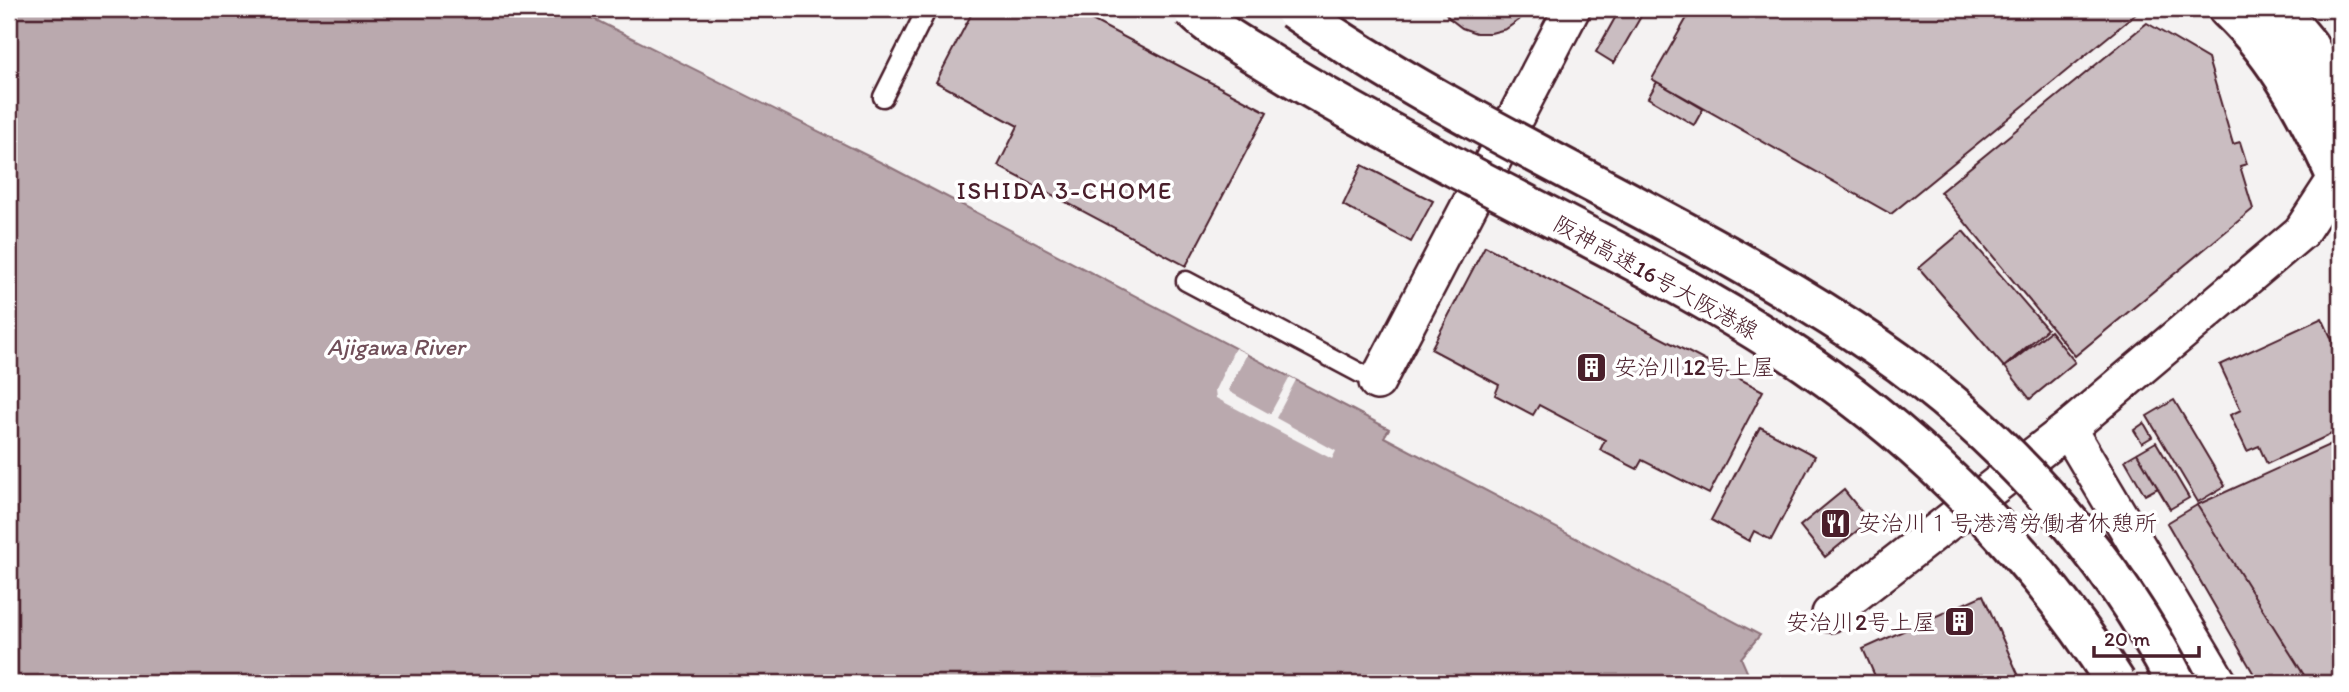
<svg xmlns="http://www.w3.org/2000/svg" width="2349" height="692" font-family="Itim,'Klee One',sans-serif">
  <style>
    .water { fill: #baa9ae; stroke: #8d727a; stroke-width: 2 }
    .pier { fill: #f4f2f2 }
    .building { fill: #cabdc1; stroke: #4a1f2b; stroke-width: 2 }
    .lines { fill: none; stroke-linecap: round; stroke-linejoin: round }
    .service-casing { stroke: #4a1f2b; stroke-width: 23 }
    .minor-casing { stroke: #4a1f2b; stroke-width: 40 }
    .tertiary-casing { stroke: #4a1f2b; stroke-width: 44 }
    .service { stroke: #fff; stroke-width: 18 }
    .minor { stroke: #fff; stroke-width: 35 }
    .tertiary { stroke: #fff; stroke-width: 38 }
    .motorway-bridge-casing { stroke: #4a1f2b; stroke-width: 44; stroke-linecap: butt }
    .motorway-bridge { stroke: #fff; stroke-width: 38 }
    .labels { text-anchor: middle; stroke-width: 7; stroke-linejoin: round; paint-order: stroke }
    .street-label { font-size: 23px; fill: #4a1f2b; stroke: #fff }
    .poi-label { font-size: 23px; fill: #4a1f2b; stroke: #fff; text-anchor: start }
    .neighbourhood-label { font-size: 24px; letter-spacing: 2px; fill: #4a1f2b; stroke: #fff }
    .water-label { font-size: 24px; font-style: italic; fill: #714f59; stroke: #fff }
  </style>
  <rect width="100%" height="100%" fill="#f4f2f2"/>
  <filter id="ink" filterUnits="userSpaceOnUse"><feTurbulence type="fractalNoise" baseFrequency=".0143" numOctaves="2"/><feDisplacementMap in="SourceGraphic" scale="14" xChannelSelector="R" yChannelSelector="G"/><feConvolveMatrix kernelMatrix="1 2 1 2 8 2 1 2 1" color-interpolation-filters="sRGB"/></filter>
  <g filter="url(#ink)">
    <path class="water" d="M9 9H536L553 18 588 16 888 166 1389 429 1384 437 1760 635 1741 658 1752 683H9Z"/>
    <path class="pier" d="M1235 348 1247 354 1229 389 1230 392 1270 414 1290 377 1296 380 1276 418 1336 451 1332 459 1216 398 1215 390Z"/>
    <path class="building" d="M974 9H1071L1267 112 1186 266 998 166 1018 126 936 82Z
      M1443 9H1527L1519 20 1506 29 1491 33H1476L1462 28 1449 18Z
      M1620 9H1635L1643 13 1614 63 1596 52Z
      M1692 9H2127L2136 14 1891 214 1652 79Z
      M2147 23 2208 59 2233 144 2240 142 2247 164 2240 166 2253 209 2075 356 1940 192Z
      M1657 82 1703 109 1694 125 1648 98Z
      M1362 165 1433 201 1411 242 1343 205Z
      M1963 231 2047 329 2004 367 1919 268Z
      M1485 246 1763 391 1709 494 1642 460 1637 469 1600 450 1605 440 1539 405 1533 415 1495 395 1499 385 1431 349Z
      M2322 318 2340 357V430L2267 464 2259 446 2247 451 2230 415 2241 410 2220 365Z
      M2050 331 2075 362 2030 399 2005 367Z
      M2174 400 2225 486 2198 502 2147 416Z
      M2144 423 2152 437 2142 443 2134 430Z
      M1760 427 1815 456 1771 540 1754 531 1749 541 1711 520Z
      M2340 440V683H2309L2197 505Z
      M2156 442 2189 498 2170 509 2137 453Z
      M2137 453 2158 488 2145 495 2125 460Z
      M1844 490 1869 521 1825 557 1800 526Z
      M2197 505 2309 683H2259L2167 523Z
      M1983 595 2022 683H1878L1863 649Z"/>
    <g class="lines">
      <defs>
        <path id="service" d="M883 97 927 9
          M1186 281 1377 382"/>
        <path id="minor" d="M1377 382 1572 9
          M2068 429 2219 683
          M1830 614 2068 429 2301 232 2337 177"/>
        <path id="tertiary" d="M2228 9C2279 57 2312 121 2340 185
          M2278 9 2308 45 2340 104"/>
      </defs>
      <use href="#service" class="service-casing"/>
      <use href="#minor" class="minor-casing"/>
      <use href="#tertiary" class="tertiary-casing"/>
      <use href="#service" class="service"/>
      <use href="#minor" class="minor"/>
      <use href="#tertiary" class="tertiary"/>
      <defs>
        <path id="motorway-bridge" d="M1192 9C1213 30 1238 44 1263 59 1325 98 1391 133 1456 168 1573 230 1696 288 1806 363 1929 447 2037 558 2116 683
          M1293 9C1478 138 1691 220 1877 347 1998 430 2110 552 2176 683"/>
      </defs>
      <use href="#motorway-bridge" class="motorway-bridge-casing"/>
      <use href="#motorway-bridge" class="motorway-bridge"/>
    </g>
  </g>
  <defs>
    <symbol id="building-square" viewBox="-11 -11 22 22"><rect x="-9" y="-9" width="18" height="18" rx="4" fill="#4a1f2b" stroke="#fff"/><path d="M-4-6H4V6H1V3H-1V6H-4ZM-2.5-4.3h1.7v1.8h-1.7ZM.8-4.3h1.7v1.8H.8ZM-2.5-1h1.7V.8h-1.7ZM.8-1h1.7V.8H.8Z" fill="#fff"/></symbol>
    <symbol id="restaurant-square" viewBox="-11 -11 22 22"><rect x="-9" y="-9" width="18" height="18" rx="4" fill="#4a1f2b" stroke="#fff"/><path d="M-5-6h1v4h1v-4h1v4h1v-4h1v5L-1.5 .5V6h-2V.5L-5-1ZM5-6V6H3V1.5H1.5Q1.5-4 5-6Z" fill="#fff"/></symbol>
  </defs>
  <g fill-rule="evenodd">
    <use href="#building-square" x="1574" y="350" width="35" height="35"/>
    <use href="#restaurant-square" x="1818" y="506" width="35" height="35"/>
    <use href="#building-square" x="1942" y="604" width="35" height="35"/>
  </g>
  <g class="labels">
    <g class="street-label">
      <text transform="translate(1656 277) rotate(29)" y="8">阪神高速16号大阪港線</text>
    </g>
    <g class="poi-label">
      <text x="1614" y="375">安治川12号上屋</text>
      <text x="1858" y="531">安治川１号港湾労働者休憩所</text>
      <text x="1936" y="630" text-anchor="end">安治川2号上屋</text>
    </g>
    <g class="neighbourhood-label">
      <text x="1065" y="199">ISHIDA 3-CHOME</text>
    </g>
    <g class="water-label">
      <text x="396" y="355">Ajigawa River</text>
    </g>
  </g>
  <rect width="2349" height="692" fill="none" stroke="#fff" stroke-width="35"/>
  <rect x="18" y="18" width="2314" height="657" fill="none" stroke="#4a1f2b" stroke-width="2.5" filter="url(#ink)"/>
  <path d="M2094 646v10h105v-10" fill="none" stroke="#4a1f2b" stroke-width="3.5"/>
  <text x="2104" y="646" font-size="21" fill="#4a1f2b" stroke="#ffffff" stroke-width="5" paint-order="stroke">20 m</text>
</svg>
